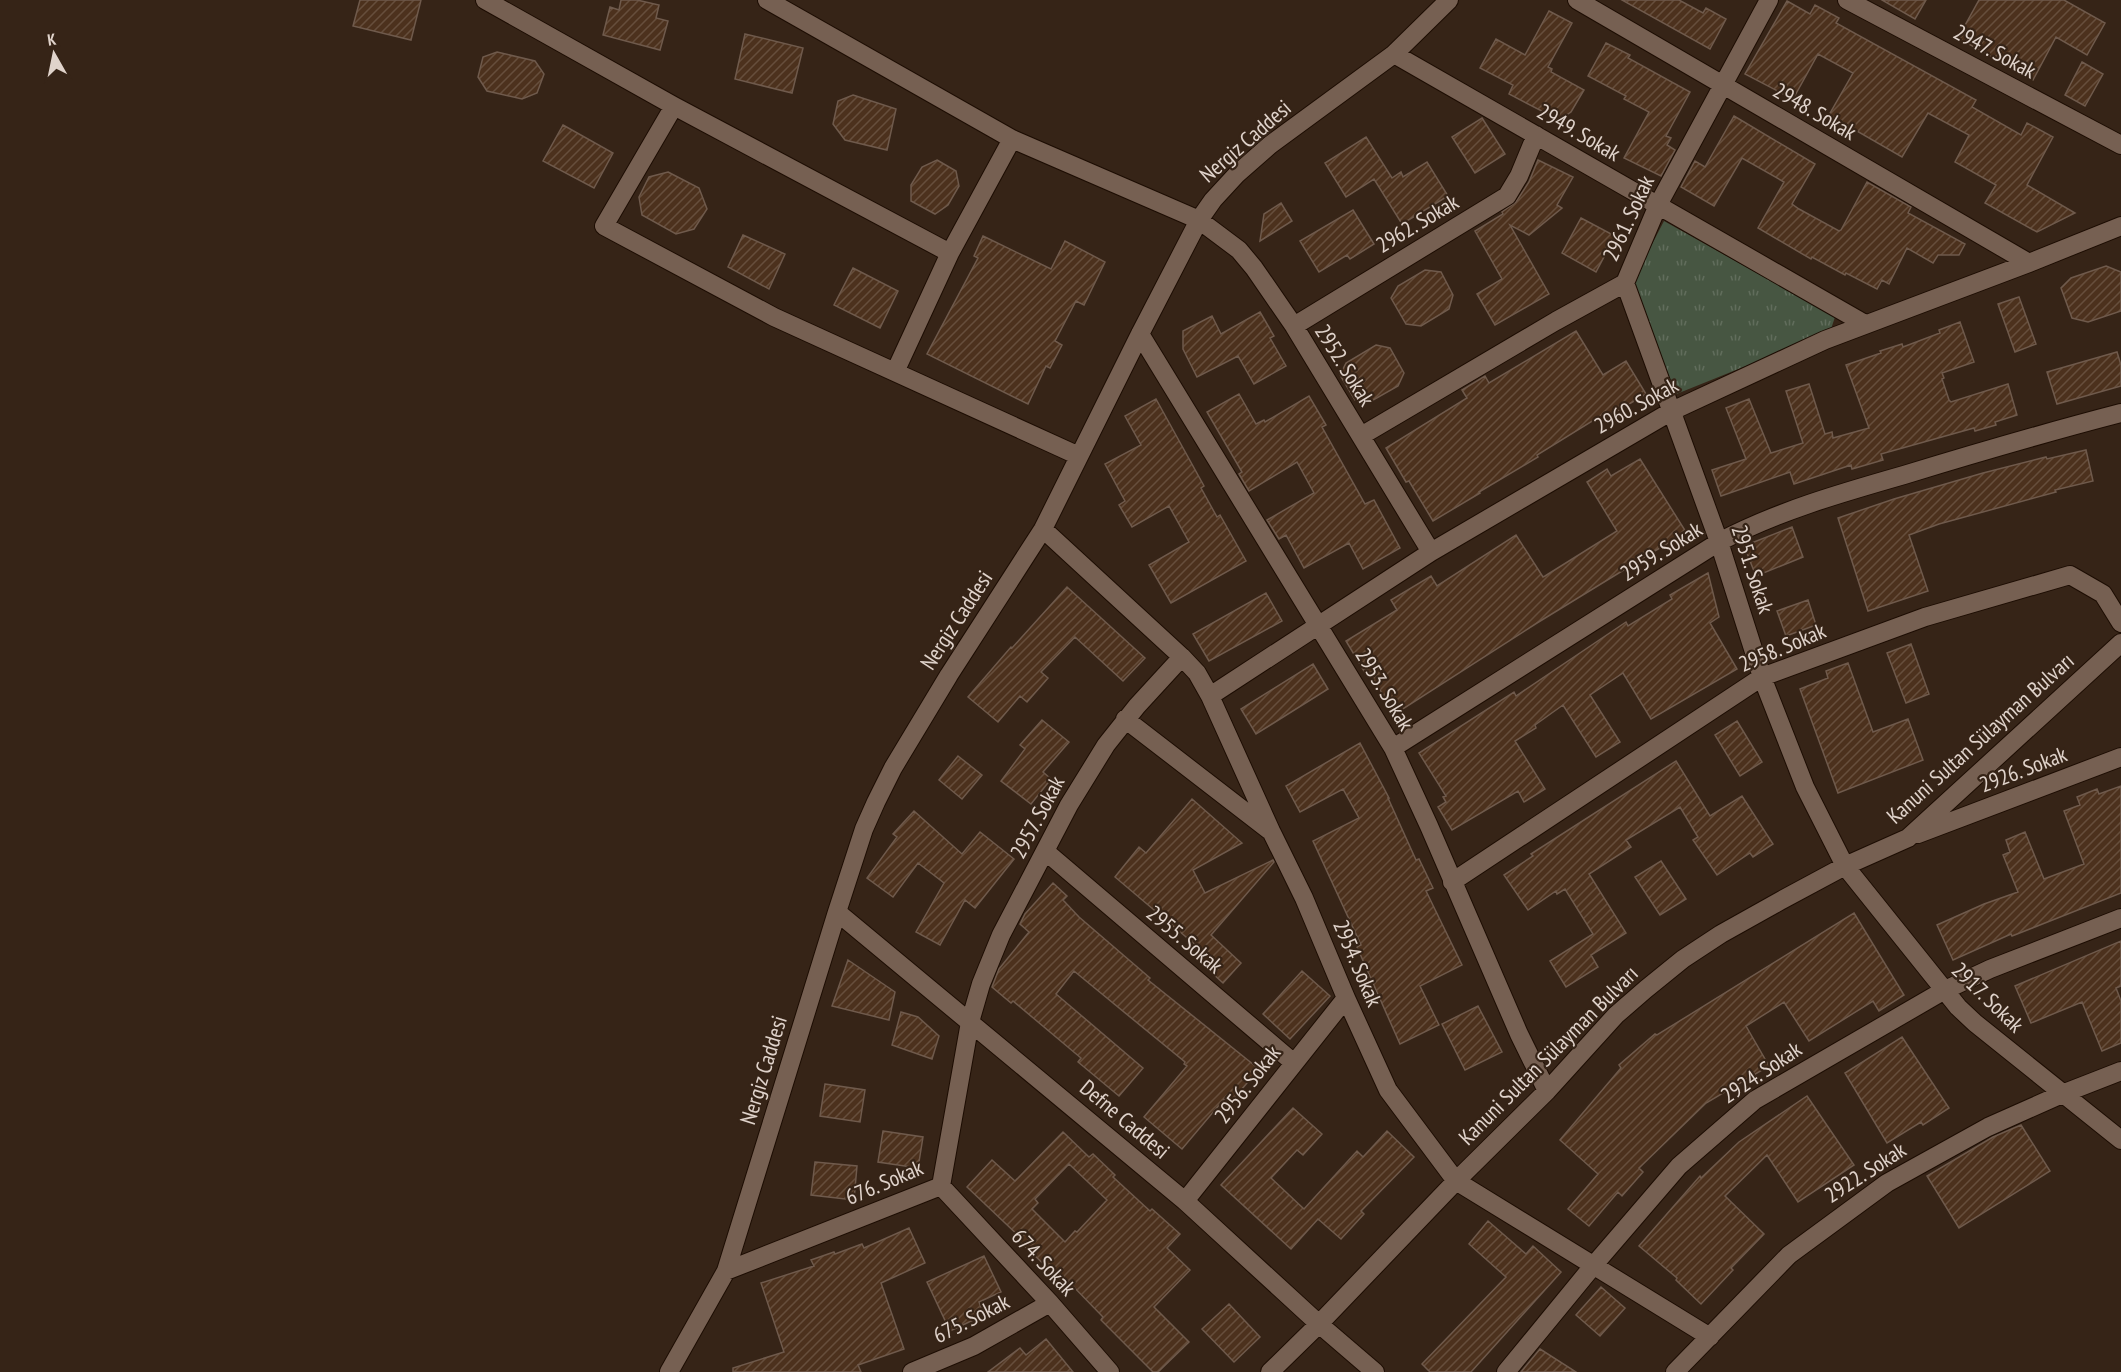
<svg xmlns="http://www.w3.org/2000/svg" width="2121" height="1372" font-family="'PT Sans Narrow',sans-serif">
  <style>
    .grass { fill: url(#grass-tufts) }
    .building { fill: url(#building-hatch); stroke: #6f5a4c; stroke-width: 1.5; fill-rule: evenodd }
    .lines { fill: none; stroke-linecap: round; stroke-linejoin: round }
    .minor-casing { stroke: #1d0d03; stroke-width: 20 }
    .minor { stroke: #766052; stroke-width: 18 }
    .labels { text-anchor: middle; stroke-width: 4.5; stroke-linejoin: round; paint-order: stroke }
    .street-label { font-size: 22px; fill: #e0d3cb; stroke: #362417 }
  </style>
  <defs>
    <pattern id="grass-tufts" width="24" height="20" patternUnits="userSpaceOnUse" patternTransform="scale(1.5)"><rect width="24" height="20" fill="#475642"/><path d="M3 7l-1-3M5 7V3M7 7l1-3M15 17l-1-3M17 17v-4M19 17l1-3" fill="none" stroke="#616d5c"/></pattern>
    <pattern id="building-hatch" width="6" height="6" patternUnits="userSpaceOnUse" patternTransform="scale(1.5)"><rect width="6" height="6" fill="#4c311d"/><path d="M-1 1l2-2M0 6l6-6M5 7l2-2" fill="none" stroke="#664e3c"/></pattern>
  </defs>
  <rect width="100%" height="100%" fill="#362417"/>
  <path class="grass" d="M1664 221 1835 317 1830 332 1674 395 1634 293V279Z"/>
  <path class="building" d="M360 0H421L411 40 353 26Z
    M621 0H637L659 5 656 18 668 21 660 50 603 35 610 7 619 10Z
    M1622 0H1679L1703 13 1706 8 1726 19 1710 49Z
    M1882 0H1926L1915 19Z
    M1979 0H2064L2105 23 2087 55 2056 37 2033 80 1958 38Z
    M1787 1 1810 14 1815 5 1839 18 1836 23 1976 100 1972 107 2021 135 2027 123 2053 137 2027 185 2075 213 2037 232 1985 203 1996 185 1955 162 1969 135 1928 113 1902 157 1829 115 1853 73 1818 54 1793 99 1745 74Z
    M1549 11 1572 23 1548 67 1552 69 1551 72 1584 90 1571 112 1559 120 1509 94 1513 85 1480 68 1496 39 1525 55Z
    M745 34 803 48 792 93 735 79Z
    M1606 43 1630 55 1628 58 1690 92 1666 136 1671 138 1667 145 1675 150 1661 176 1624 158 1649 112 1624 99 1626 96 1588 76Z
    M497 52 535 61 544 74 537 93 522 99 487 91 478 77 483 57Z
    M2082 62 2103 74 2085 106 2065 95Z
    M853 95 896 109 887 150 845 140 833 124 838 101Z
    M1734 116 1815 164 1792 204 1799 209 1839 231 1841 230 1867 182 1911 207 1908 213 1965 244 1959 255H1938L1933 263 1907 248 1889 284 1882 280 1877 289 1846 273 1845 275 1812 257 1811 259 1758 228 1784 182 1742 158 1714 206 1681 187 1695 161 1705 167Z
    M1482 118 1505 154 1475 173 1452 137Z
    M563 125 613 153 594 188 543 161Z
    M1366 137 1392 178 1401 172 1403 177 1427 162 1448 196 1402 224 1374 179 1346 197 1325 163Z
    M937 160 956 171 959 186 948 205 935 214 911 201V185L922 167Z
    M1538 160 1573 177 1557 205 1562 208 1529 235 1510 225 1549 294 1495 325 1477 294 1502 279 1475 231 1503 214 1502 212 1516 202 1529 182Z
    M668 172 699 188 707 209 694 229 676 234 642 215 639 197 649 177Z
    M1281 203 1292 221 1260 241 1264 214Z
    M1353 210 1374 244 1350 259 1347 255 1319 272 1300 241Z
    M1581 218 1615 236 1596 272 1562 253Z
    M743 235 785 254 769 289 728 267Z
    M983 236 1051 269 1065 241 1105 262 1084 305 1076 301 1055 341 1062 345 1050 368 1046 366 1028 404 927 354 978 258 974 256Z
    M2106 266 2121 272V311L2088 322 2072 318 2061 288 2071 278Z
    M853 268 898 291 880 328 834 305Z
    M1425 270 1441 272 1453 295 1449 309 1421 326 1406 324 1391 298 1398 286Z
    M2019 297 2036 344 2015 352 1998 304Z
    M1260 312 1274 336 1270 338 1286 366 1254 384 1238 356 1197 377 1183 349V331L1212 316 1221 334Z
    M1960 322 1974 362 1942 373 1944 378 1942 379 1949 400 1951 402 2008 384 2017 415 1995 422 1996 425 1975 431 1974 428 1881 454 1883 460 1852 469 1851 465 1794 484 1790 472 1721 496 1712 470 1746 459 1726 408 1749 399 1771 453 1803 443 1786 391 1809 384 1825 434 1832 432 1833 438 1869 428 1846 365 1881 353 1880 351 1902 344 1903 347 1940 333 1939 330Z
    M1576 331 1603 375 1626 361 1646 394 1599 422 1597 418 1537 455 1538 457 1479 492 1480 493 1433 521 1409 481 1406 482 1386 448 1467 398 1462 390 1485 376 1489 383Z
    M1376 345 1390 348 1404 373 1398 386 1368 403 1355 400 1340 375 1346 363Z
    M2117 352 2121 365V386L2057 404 2047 372Z
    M1239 394 1256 424 1264 420 1265 422 1309 396 1326 425 1322 427 1365 504 1374 500 1400 548 1363 569 1349 543 1304 568 1286 535 1279 539 1267 520 1314 493 1297 462 1249 491 1239 474 1242 472 1207 412Z
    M1156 399 1204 486 1201 488 1217 517 1220 515 1246 561 1171 603 1149 565 1189 542 1169 506 1132 527 1119 505 1125 501 1105 464 1141 445 1125 416Z
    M2086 450 2093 481 2055 490 2056 492 1939 524 1909 535 1928 591 1868 611 1838 518 1894 499 1983 473 2046 457 2047 459Z
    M1640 459 1686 532 1537 623 1395 714 1367 669 1364 671 1346 641 1397 610 1391 600 1431 576 1437 586 1516 535 1543 577 1545 576 1617 531 1587 482 1607 469 1611 476Z
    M1792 527 1803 557 1756 576 1744 546Z
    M1708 573 1719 617 1710 623 1737 669 1651 719 1623 673 1590 695 1620 742 1596 757 1563 705 1535 725 1536 728 1515 741 1545 789 1524 802 1518 791 1452 830 1438 807 1446 802 1443 797 1446 796 1419 753 1514 692 1516 696 1626 622 1628 626 1672 599 1670 595Z
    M1067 587 1145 658 1123 681 1075 637 1041 672 1048 678 1027 702 1020 696 998 722 968 697 1011 647 1012 648Z
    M1266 593 1282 621 1209 661 1193 634Z
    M1808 600 1816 625 1786 636 1777 611Z
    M1911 644 1929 694 1906 703 1887 653Z
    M1848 663 1873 732 1908 719 1923 760 1838 793 1800 689 1828 678 1826 671Z
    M1313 664 1328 689 1256 734 1241 709Z
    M1042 720 1069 742 1043 772 1051 779 1031 804 1001 781 1025 749 1020 745Z
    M1737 721 1762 762 1740 776 1715 735Z
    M1360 743 1389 798H1388L1416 860 1419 859 1433 888 1426 891 1462 965 1420 986 1439 1025 1400 1044 1357 947 1361 945 1313 841 1359 818 1343 789 1300 812 1286 786Z
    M958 756 982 775 962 799 939 780Z
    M1676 761 1710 816 1742 796 1773 844 1753 857 1750 853 1717 875 1693 840 1698 837 1680 807 1626 840 1631 847 1589 874 1626 933 1591 955 1598 967 1566 987 1550 961 1593 934 1565 889 1557 894 1556 891 1528 910 1504 875 1533 856 1531 854Z
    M2121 786V893L2012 936 2011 934 1953 960 1937 925 1984 904 2018 892 2003 855 2010 852 2006 840 2025 832 2044 879 2084 864 2064 811 2080 805 2077 797 2097 789 2099 794Z
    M1192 799 1242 843 1193 870 1205 893 1273 860 1274 862 1211 935 1241 963 1223 983 1198 960 1205 953 1115 877 1139 847 1146 853Z
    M914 811 962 854 980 832 1014 859 975 908 965 900 940 945 916 932 944 883 918 863 893 897 867 878 897 837 893 834Z
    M1661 861 1686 899 1660 915 1635 877Z
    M1053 883 1067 896 1063 900 1079 917 1150 978 1148 980 1259 1069 1230 1103 1225 1098 1182 1149 1144 1117 1187 1066 1184 1064 1185 1062 1074 971 1056 994 1143 1068 1119 1096 1078 1062 1081 1058 1013 1001 1011 1003 992 987 999 969 1029 932 1020 924 1025 914Z
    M1854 913 1904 995 1879 1011 1873 1001 1809 1041 1784 1002 1746 1026 1769 1066 1706 1103 1639 1168 1643 1172 1622 1196 1618 1192 1589 1226 1568 1209 1598 1174 1560 1140 1621 1068 1619 1065 1655 1034 1657 1035Z
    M2121 941V986L2116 988 2121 1001V1043L2102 1051 2082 1002 2031 1023 2015 986Z
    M848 960 895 992 889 1020 832 1006Z
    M1302 971 1330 996 1290 1039 1263 1014Z
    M1478 1006 1502 1052 1465 1070 1442 1024Z
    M901 1012 918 1017 939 1036 932 1059 892 1045Z
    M1902 1037 1949 1108 1923 1125 1921 1122 1887 1143 1845 1073Z
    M825 1084 865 1090 860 1122 820 1116Z
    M1807 1096 1854 1165 1798 1202 1767 1155 1725 1196 1764 1234 1731 1268 1733 1270 1701 1304 1676 1280 1677 1278 1639 1246 1700 1176 1701 1178 1739 1142Z
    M1293 1108 1322 1134 1303 1155 1297 1150 1271 1178 1304 1209 1357 1151 1363 1157 1387 1131 1414 1157 1361 1211 1364 1214 1341 1239 1318 1219 1291 1249 1221 1185Z
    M2021 1125 2050 1171 1959 1228 1927 1176 1993 1137Z
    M883 1131 923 1137 918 1168 878 1162Z
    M1063 1132 1089 1157 1093 1154 1115 1175 1113 1177 1150 1211 1152 1209 1180 1234 1167 1248 1190 1270 1154 1307 1189 1342 1158 1372H1153L1101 1320 1103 1317 1067 1280 1064 1283 1020 1242 1022 1239 967 1187 992 1160 1015 1181ZM1069 1164 1107 1200 1077 1232 1075 1231 1065 1242 1032 1209 1038 1203 1035 1199Z
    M815 1162 857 1166 854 1200 811 1195Z
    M1488 1221 1526 1254 1533 1246 1561 1272 1471 1372H1430L1422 1364 1506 1277 1469 1244Z
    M909 1228 925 1263 881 1283 904 1349 858 1365 861 1372H733V1368L784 1352 761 1283 814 1266 811 1260 834 1252 835 1254 862 1244 864 1248Z
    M984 1256 1001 1292 979 1302 984 1315 950 1331 927 1282Z
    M1601 1287 1625 1308 1600 1336 1576 1315Z
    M1229 1304 1260 1337 1234 1362 1202 1329Z
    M1046 1339 1073 1372H988L1020 1348 1026 1355Z
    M1540 1349 1576 1372H1521Z"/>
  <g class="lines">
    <defs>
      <path id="minor" d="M485 0 674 106 950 253
        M767 0 1012 139
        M1577 0 2029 263
        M1847 0 2121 145
        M1394 54 1865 324
        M674 106 604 226 774 317 1079 456
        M1625 283 1719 542 1762 677 1805 787 1845 866 1958 1007 1975 1023 2121 1140
        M1294 326 1507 196 1519 176 1536 135
        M1140 334 1393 748 1429 826 1519 1034 1547 1091
        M895 372 950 253 1012 139 1199 220 1239 250 1254 268 1294 326 1431 552
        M1361 436 1556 321 1625 283 1658 205 1769 0
        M1043 529 1182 657 1197 673 1210 696 1271 831 1304 898 1346 998 1388 1090 1456 1181 1710 1337
        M1210 696 1431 552 1672 411 1825 340 2029 263 2121 226
        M1125 719 1269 830
        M1393 748 1719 542C1778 511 1841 493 1904 475 1976 453 2048 432 2121 413
        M1918 834 2121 757
        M1045 851 1294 1063
        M1452 882 1762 677 1925 617 2070 575 2103 594 2121 623
        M837 912 1185 1201 1319 1324 1375 1372
        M941 1186 1050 1303 1110 1372
        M1185 1201 1346 998
        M726 1271 941 1186 970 1022 981 984 1001 935 1069 805 1106 745 1137 706 1182 657
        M669 1372 726 1271 837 912 864 829 876 802 893 768 949 675 1043 529 1140 334 1199 220 1213 200 1237 174 1270 145 1394 54 1449 0
        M912 1372 974 1346 1050 1303
        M1270 1372 1319 1324 1456 1181 1547 1091 1616 1015 1646 989 1683 959 1721 934 1780 901 1845 866 1908 838 2121 643
        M1506 1372 1593 1266 1679 1166 1755 1100 1943 991 1990 969 2121 918
        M1675 1372 1789 1255 1887 1183 1988 1127 2062 1094 2121 1071"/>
    </defs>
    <use href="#minor" class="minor-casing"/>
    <use href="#minor" class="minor"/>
  </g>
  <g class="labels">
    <g class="street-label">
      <text transform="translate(1995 51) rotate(28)" y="8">2947. Sokak</text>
      <text transform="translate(1815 111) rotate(30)" y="8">2948. Sokak</text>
      <text transform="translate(1579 132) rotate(30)" y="8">2949. Sokak</text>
      <text transform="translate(1245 141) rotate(-41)" y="8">Nergiz Caddesi</text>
      <text transform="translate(1628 218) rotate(-65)" y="8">2961. Sokak</text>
      <text transform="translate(1417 223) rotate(-31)" y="8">2962. Sokak</text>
      <text transform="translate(1345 365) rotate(58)" y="8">2952. Sokak</text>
      <text transform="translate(1636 405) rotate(-29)" y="8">2960. Sokak</text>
      <text transform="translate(1661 551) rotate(-32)" y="8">2959. Sokak</text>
      <text transform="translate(1753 569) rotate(72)" y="8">2951. Sokak</text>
      <text transform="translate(956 620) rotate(-57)" y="8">Nergiz Caddesi</text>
      <text transform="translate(1782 647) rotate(-23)" y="8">2958. Sokak</text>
      <text transform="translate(1385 689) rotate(59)" y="8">2953. Sokak</text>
      <text transform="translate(1980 738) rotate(-42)" y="8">Kanuni Sultan Sülayman Bulvarı</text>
      <text transform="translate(2023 769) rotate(-21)" y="8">2926. Sokak</text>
      <text transform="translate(1037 817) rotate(-62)" y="8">2957. Sokak</text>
      <text transform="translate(1185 939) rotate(40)" y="8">2955. Sokak</text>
      <text transform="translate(1358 963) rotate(67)" y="8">2954. Sokak</text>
      <text transform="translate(1988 997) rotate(44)" y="8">2917. Sokak</text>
      <text transform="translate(1548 1055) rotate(-45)" y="8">Kanuni Sultan Sülayman Bulvarı</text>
      <text transform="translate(763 1070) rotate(-73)" y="8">Nergiz Caddesi</text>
      <text transform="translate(1761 1072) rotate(-34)" y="8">2924. Sokak</text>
      <text transform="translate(1247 1084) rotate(-52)" y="8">2956. Sokak</text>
      <text transform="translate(1125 1119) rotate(40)" y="8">Defne Caddesi</text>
      <text transform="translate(1865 1172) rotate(-33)" y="8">2922. Sokak</text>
      <text transform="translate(884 1182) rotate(-23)" y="8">676. Sokak</text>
      <text transform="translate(1044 1262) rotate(47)" y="8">674. Sokak</text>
      <text transform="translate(971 1318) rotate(-27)" y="8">675. Sokak</text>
    </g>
  </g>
  <g transform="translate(54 54) rotate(351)" stroke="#362417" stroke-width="4.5" paint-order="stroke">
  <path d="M0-4.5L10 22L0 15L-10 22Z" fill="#e0d3cb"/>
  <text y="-9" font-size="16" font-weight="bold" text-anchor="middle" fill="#e0d3cb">K</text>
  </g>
</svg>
